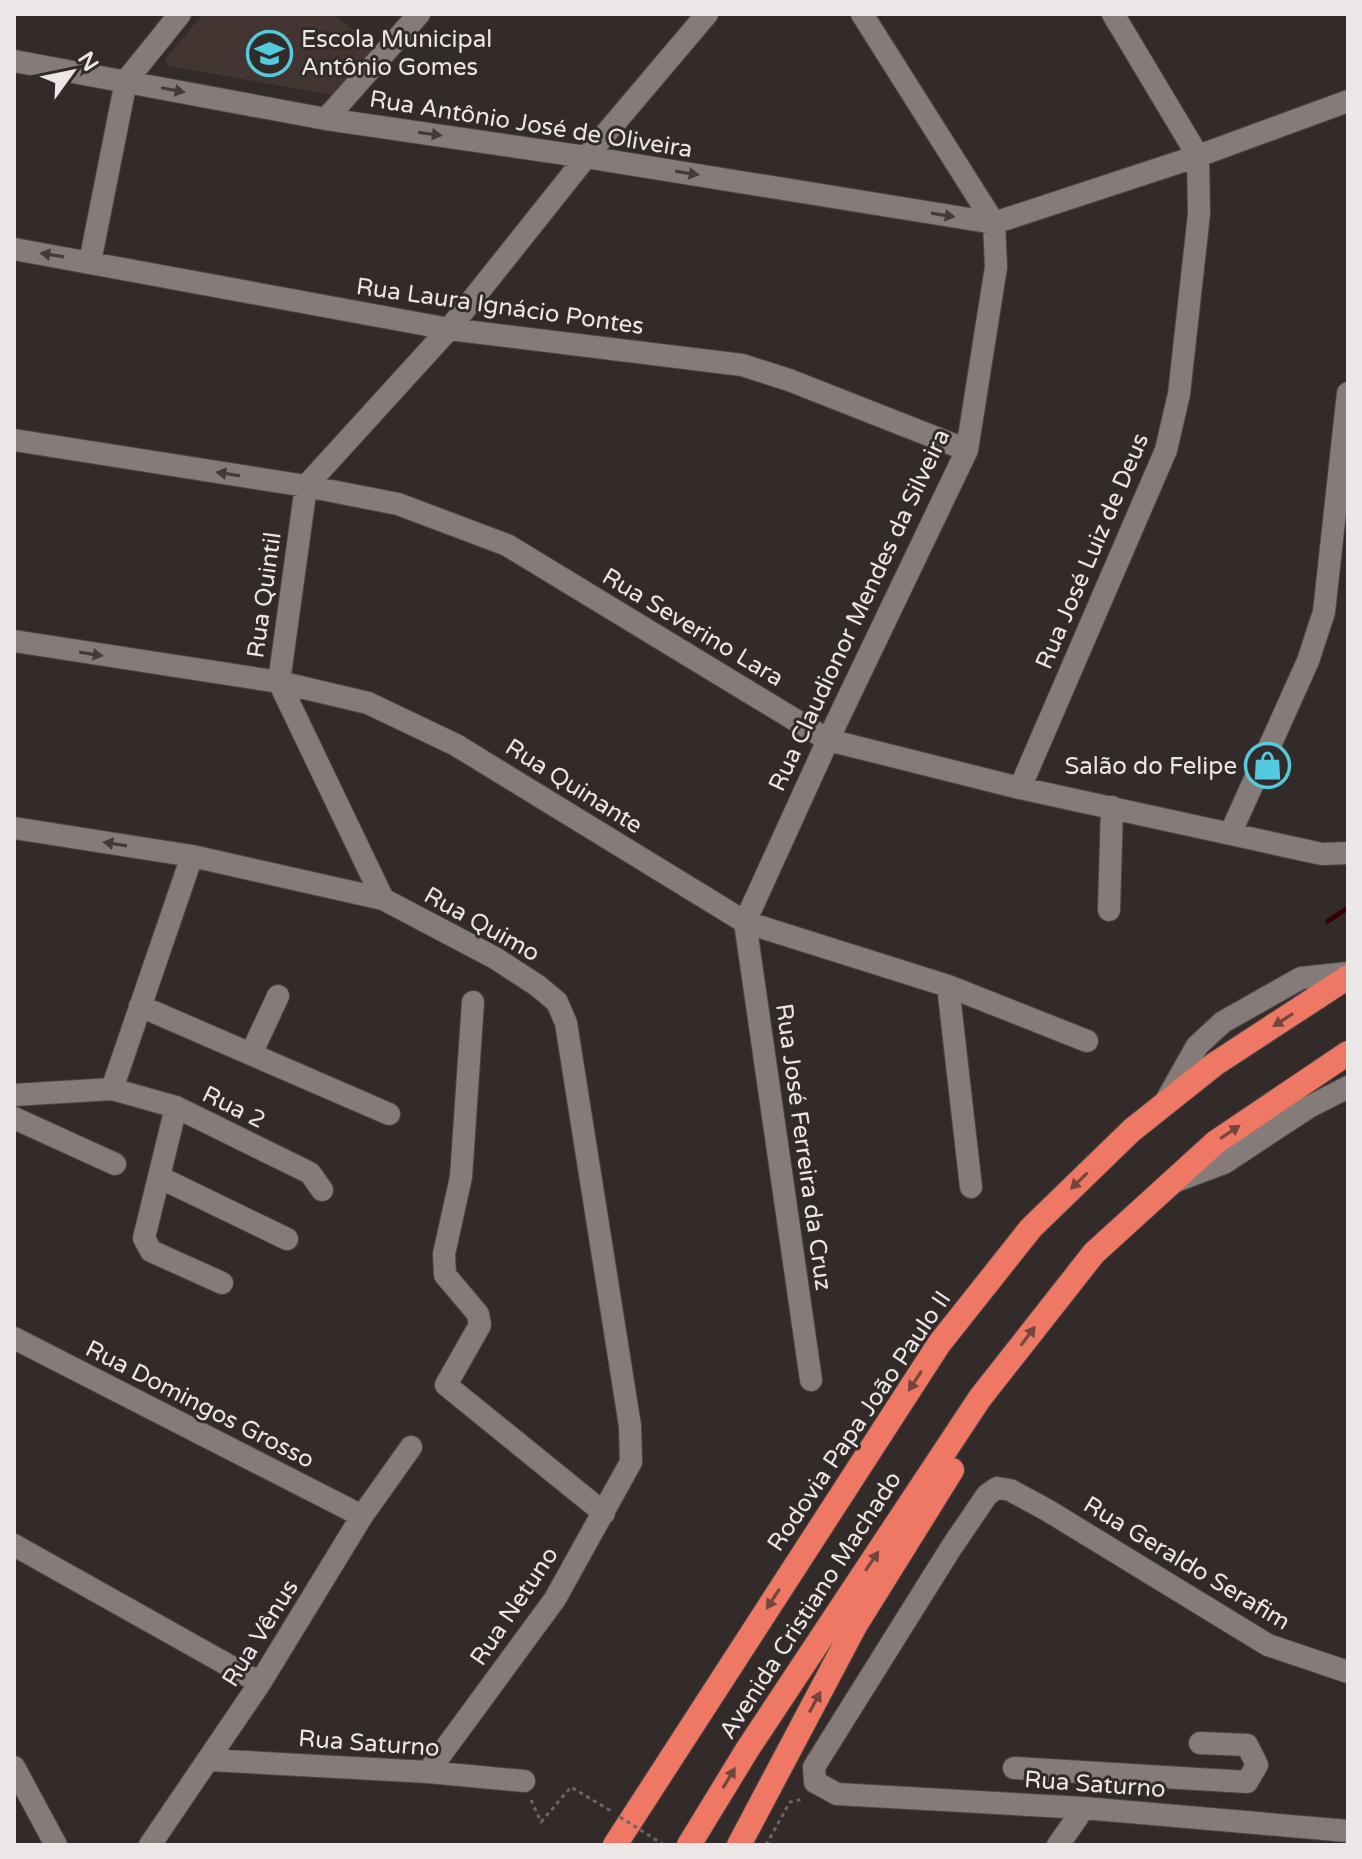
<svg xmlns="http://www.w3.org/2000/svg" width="1362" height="1859" font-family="'Varela Round',sans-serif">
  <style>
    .built { fill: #423532 }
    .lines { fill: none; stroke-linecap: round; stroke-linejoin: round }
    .stream { stroke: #320100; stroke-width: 5 }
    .minor-casing { stroke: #4c4645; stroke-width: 24 }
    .highway-casing { stroke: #4c4645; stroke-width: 26 }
    .path { stroke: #6c6564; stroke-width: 3; stroke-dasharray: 4 4; stroke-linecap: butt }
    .minor { stroke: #857c7a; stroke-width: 22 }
    .highway { stroke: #ef7865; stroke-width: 24 }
    .path-bridge { stroke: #6c6564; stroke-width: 3; stroke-dasharray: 4 4; stroke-linecap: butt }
    .oneway { fill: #433b39 }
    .oneway2 { fill: #74463e }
    .labels { text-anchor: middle; stroke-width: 6; stroke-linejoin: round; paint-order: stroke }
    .poi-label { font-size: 24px; fill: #ebe7e6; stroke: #322b29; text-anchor: start }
    .street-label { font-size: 24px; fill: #ebe7e6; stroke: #322b29 }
  </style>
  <rect width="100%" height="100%" fill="#322b29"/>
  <path class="built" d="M203 14H333L375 46 332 95 168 66 165 59Z"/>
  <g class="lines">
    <path class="stream" d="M1328 921 1348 908"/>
    <defs>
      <path id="minor" d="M14 61 326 119 586 157 994 223 1198 156 1348 101
        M326 119 419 14
        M14 249 449 329 742 365 789 380 967 450
        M90 262 126 81 180 14
        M14 440 306 486 398 504 507 545 828 740 1020 788 1322 854 1348 853
        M14 641 279 682 368 703 456 745 745 922 948 986 1087 1041
        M1020 788 1166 450 1179 394 1199 214 1198 156 1113 14
        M14 828 192 856 383 899 495 958 538 986 557 1002 566 1023 630 1426 631 1462 555 1599 428 1772
        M1231 832 1308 661 1324 612 1348 393
        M383 899 279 682 306 486 449 329 586 157 707 14
        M1109 910 1112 807
        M948 986 971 1187
        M473 1002 461 1177 444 1254 445 1275 478 1314 480 1325 446 1385 604 1513
        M140 1006 389 1114
        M252 1052 278 996
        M112 1089 192 856
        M14 1095 112 1089 176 1107 310 1173 322 1190
        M1166 1101 1197 1046 1223 1022 1301 978 1348 973
        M176 1107 144 1238 151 1251 222 1283
        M14 1118 115 1164
        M159 1177 287 1239
        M1176 1181 1224 1163 1309 1107 1348 1087
        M14 1338 362 1516
        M811 1380 745 922 828 740 967 450 996 267 994 223 862 14
        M14 1545 260 1683
        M1348 1672 1268 1645 1047 1510 1010 1490 997 1488 987 1495 951 1548 814 1767 815 1782 837 1794 1084 1808 1348 1831
        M210 1760 428 1772 524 1781
        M14 1767 56 1845
        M1014 1768 1247 1782 1257 1765 1247 1745 1200 1743
        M150 1845 260 1683 362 1516 411 1447
        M1058 1845 1084 1808"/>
      <path id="highway" d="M615 1845 939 1344 1031 1228 1132 1130 1215 1064 1348 977
        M689 1845 747 1750 980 1398 1094 1253 1216 1142 1348 1053
        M739 1845 855 1626 952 1470"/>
    </defs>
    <use href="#minor" class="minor-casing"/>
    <use href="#highway" class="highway-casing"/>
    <path class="path" d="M531 1800 541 1822 571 1787 611 1811
      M766 1845 790 1802 804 1799"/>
    <use href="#minor" class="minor"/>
    <use href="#highway" class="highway"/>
    <path class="path-bridge" d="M620 1817 664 1845"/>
  </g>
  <defs><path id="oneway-solid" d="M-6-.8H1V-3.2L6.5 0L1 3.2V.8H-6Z" transform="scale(2)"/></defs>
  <g class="oneway">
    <use href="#oneway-solid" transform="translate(173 90) rotate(11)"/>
    <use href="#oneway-solid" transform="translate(430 134) rotate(8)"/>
    <use href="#oneway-solid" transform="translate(687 173) rotate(9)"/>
    <use href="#oneway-solid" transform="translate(943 215) rotate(9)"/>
    <use href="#oneway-solid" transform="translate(52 255) rotate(-171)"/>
    <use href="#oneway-solid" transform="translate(228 474) rotate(-171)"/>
    <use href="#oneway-solid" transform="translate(91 654) rotate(9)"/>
    <use href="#oneway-solid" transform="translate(115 844) rotate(-171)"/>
  </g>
  <g class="oneway2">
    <use href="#oneway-solid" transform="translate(1283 1020) rotate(147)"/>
    <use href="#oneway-solid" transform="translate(1230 1132) rotate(-34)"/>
    <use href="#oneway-solid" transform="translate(1079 1181) rotate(136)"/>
    <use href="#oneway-solid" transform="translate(1028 1336) rotate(-53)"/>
    <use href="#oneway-solid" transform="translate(915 1381) rotate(123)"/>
    <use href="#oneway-solid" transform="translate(872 1561) rotate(-56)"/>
    <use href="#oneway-solid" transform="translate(773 1599) rotate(123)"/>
    <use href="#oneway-solid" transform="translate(815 1702) rotate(-62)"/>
    <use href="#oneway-solid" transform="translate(729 1778) rotate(-59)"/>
  </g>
  <defs>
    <symbol id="school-ring" viewBox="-11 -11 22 22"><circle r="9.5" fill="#322b29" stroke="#54cade" stroke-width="1.5"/><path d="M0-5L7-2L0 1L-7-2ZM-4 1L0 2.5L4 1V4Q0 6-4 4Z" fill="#54cade"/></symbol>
    <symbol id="shop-ring" viewBox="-11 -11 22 22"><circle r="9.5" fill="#322b29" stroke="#54cade" stroke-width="1.5"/><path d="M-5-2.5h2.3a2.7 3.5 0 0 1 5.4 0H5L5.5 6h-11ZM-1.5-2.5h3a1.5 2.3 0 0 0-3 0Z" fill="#54cade"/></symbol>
  </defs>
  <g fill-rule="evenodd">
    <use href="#school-ring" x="244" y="28" width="51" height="51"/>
    <use href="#shop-ring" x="1242" y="740" width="51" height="51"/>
  </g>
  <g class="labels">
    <g class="poi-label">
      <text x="301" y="47">Escola Municipal<tspan x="301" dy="28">Antônio Gomes</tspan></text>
      <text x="1237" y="774" text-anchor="end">Salão do Felipe</text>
    </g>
    <g class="street-label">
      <text transform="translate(531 124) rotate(9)" y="8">Rua Antônio José de Oliveira</text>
      <text transform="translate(500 306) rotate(8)" y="8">Rua Laura Ignácio Pontes</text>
      <text transform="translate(1092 551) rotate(-67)" y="8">Rua José Luiz de Deus</text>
      <text transform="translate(264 595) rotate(-82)" y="8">Rua Quintil</text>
      <text transform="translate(859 610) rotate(-65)" y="8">Rua Claudionor Mendes da Silveira</text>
      <text transform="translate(693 627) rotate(31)" y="8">Rua Severino Lara</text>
      <text transform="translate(574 786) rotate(32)" y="8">Rua Quinante</text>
      <text transform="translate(482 924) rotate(29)" y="8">Rua Quimo</text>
      <text transform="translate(234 1107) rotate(26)" y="8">Rua 2</text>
      <text transform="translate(804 1147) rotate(82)" y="8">Rua José Ferreira da Cruz</text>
      <text transform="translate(200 1404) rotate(27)" y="8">Rua Domingos Grosso</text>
      <text transform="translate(859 1421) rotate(-56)" y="8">Rodovia Papa João Paulo II</text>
      <text transform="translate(1187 1563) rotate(31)" y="8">Rua Geraldo Serafim</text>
      <text transform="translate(810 1605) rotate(-57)" y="8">Avenida Cristiano Machado</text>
      <text transform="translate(514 1606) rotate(-56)" y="8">Rua Netuno</text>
      <text transform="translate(260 1633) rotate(-58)" y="8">Rua Vênus</text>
      <text transform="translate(369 1743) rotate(4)" y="8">Rua Saturno</text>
      <text transform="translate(1095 1784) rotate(4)" y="8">Rua Saturno</text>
    </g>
  </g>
  <rect width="1362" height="1859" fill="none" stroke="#ebe7e6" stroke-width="32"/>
  <g transform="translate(72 72) rotate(57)" stroke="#322b29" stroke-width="6" paint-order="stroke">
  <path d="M0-6L14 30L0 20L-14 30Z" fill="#ebe7e6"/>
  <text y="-12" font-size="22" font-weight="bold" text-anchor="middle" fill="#ebe7e6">N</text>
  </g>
</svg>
